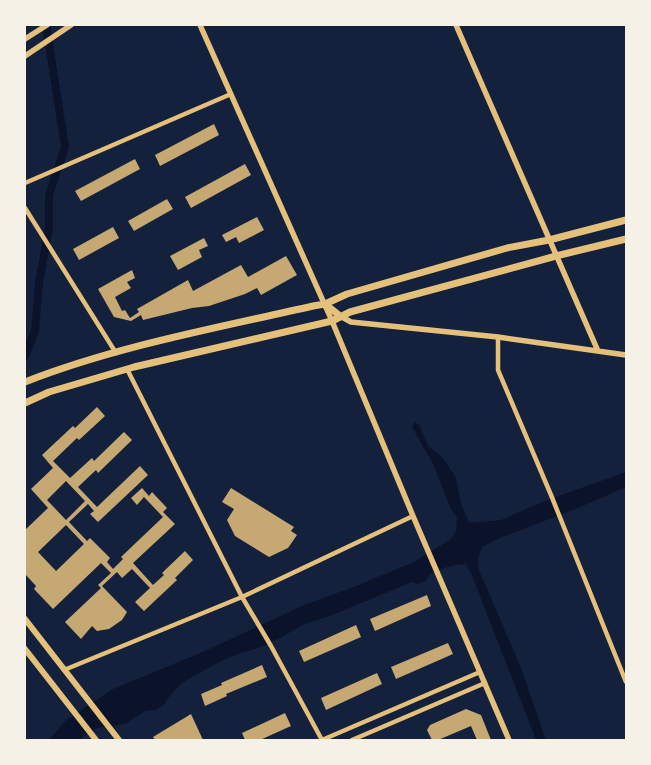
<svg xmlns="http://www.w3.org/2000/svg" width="651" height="765" font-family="Poppins,sans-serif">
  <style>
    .water { fill: #0b132b }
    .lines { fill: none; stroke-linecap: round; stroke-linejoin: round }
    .canal { stroke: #0b132b; stroke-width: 8 }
    .building { fill: #c6a872; fill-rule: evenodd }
    .minor { stroke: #e5c07b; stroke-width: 4.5 }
    .tertiary { stroke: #e5c07b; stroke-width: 5.5 }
    .secondary { stroke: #e5c07b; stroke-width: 6 }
    .primary { stroke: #e5c07b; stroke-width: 7 }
  </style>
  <rect width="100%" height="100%" fill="#14213d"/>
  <path class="water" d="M415 422 419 425 428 446 442 457 456 478 461 504 469 523 501 520 542 502 626 472V487L578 508 502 537 482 547 478 558 479 570 521 668 546 740H536L471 573 466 564C451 564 441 569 429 575L427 580 418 584 412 582 332 615 302 625 282 637 259 648 238 654 219 662 182 683 168 698 164 705 156 710 145 711 125 724 97 728 78 740H49L65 721 113 689 205 651 304 605 356 586 414 562 451 539 456 531 457 518 451 509 433 464 412 427Z"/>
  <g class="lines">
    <path class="canal" d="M25 356 35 331 39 283 49 228V195L65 147 46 25"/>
  </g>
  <path class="building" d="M214 124 219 135 160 166 155 155Z
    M135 159 140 169 81 201 75 191Z
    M245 164 251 175 191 208 185 197Z
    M167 199 173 209 134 231 128 221Z
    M257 217 264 230 239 243 236 237 226 242 222 235Z
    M113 227 119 238 79 260 73 249Z
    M204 238 208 246 199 250 202 257 178 270 170 256Z
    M286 256 297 275 261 295 257 288 245 294 209 306 192 308 143 320 141 315 131 321 114 317 98 289 132 270 135 278 127 282 131 288 115 297 122 311 125 310 130 318 139 312 137 309 188 280 193 291 241 265 248 277Z
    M97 407 105 416 79 440 77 438 53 461 70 478 92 458 94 461 124 432 132 440 98 473 96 470 78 487 97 507 140 466 148 475 98 522 90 514 94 511 88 504 69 522 87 541 90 538 110 558 107 562 113 569 123 559 121 557 163 517 144 497 137 505 131 498 142 488 149 496 152 492 167 508 163 512 175 524 133 563 153 585 164 575 162 573 185 551 193 560 175 578 177 580 144 611 135 602 150 588 132 569 122 578 117 572 102 586 127 612 122 620 109 629 97 631 92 626 81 639 65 622 101 588 98 585 111 573 101 563 53 609 34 589 36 586 25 574V530L48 508 31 489 53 468 42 455 73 426 75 428ZM66 481 85 501 66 520 47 500ZM66 525 84 544 56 571 38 552Z
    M231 488 294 527 291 531 297 535 288 548 269 557 235 536 227 520 234 509 222 502Z
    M427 595 431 606 375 631 370 619Z
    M356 625 361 637 304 662 299 651Z
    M448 643 453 654 396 679 391 667Z
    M262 665 267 677 226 694 227 696 205 706 201 694 222 685 221 683Z
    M377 673 382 684 326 710 321 698Z
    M466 709 481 715 491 740H477L471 726 438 740H432L427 730 430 725Z
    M285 713 291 726 260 740H245L242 733Z
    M191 714 203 740H184V739L155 740 153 737Z"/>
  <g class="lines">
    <path class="minor" d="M25 183 231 94
      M25 208 116 353
      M498 337V370L551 495 626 682
      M127 369 242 597 271 646 322 740 480 672
      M64 670 242 597 413 516
      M352 740 485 683"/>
    <path class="tertiary" d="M200 25 332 321 413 516 509 740
      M456 25 598 351
      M25 39 47 25
      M25 56 71 25
      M340 316 351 322 498 337 626 355"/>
    <path class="secondary" d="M25 619 119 740
      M25 649 96 740"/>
    <path class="primary" d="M325 304 347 294 507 248 549 240 626 220
      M25 382C117 346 217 328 313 306L325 304 340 316
      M25 403 49 392 134 367 332 321 350 312 556 256 626 239"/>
  </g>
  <rect width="651" height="765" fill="none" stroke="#f6f1e7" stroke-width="52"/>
</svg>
